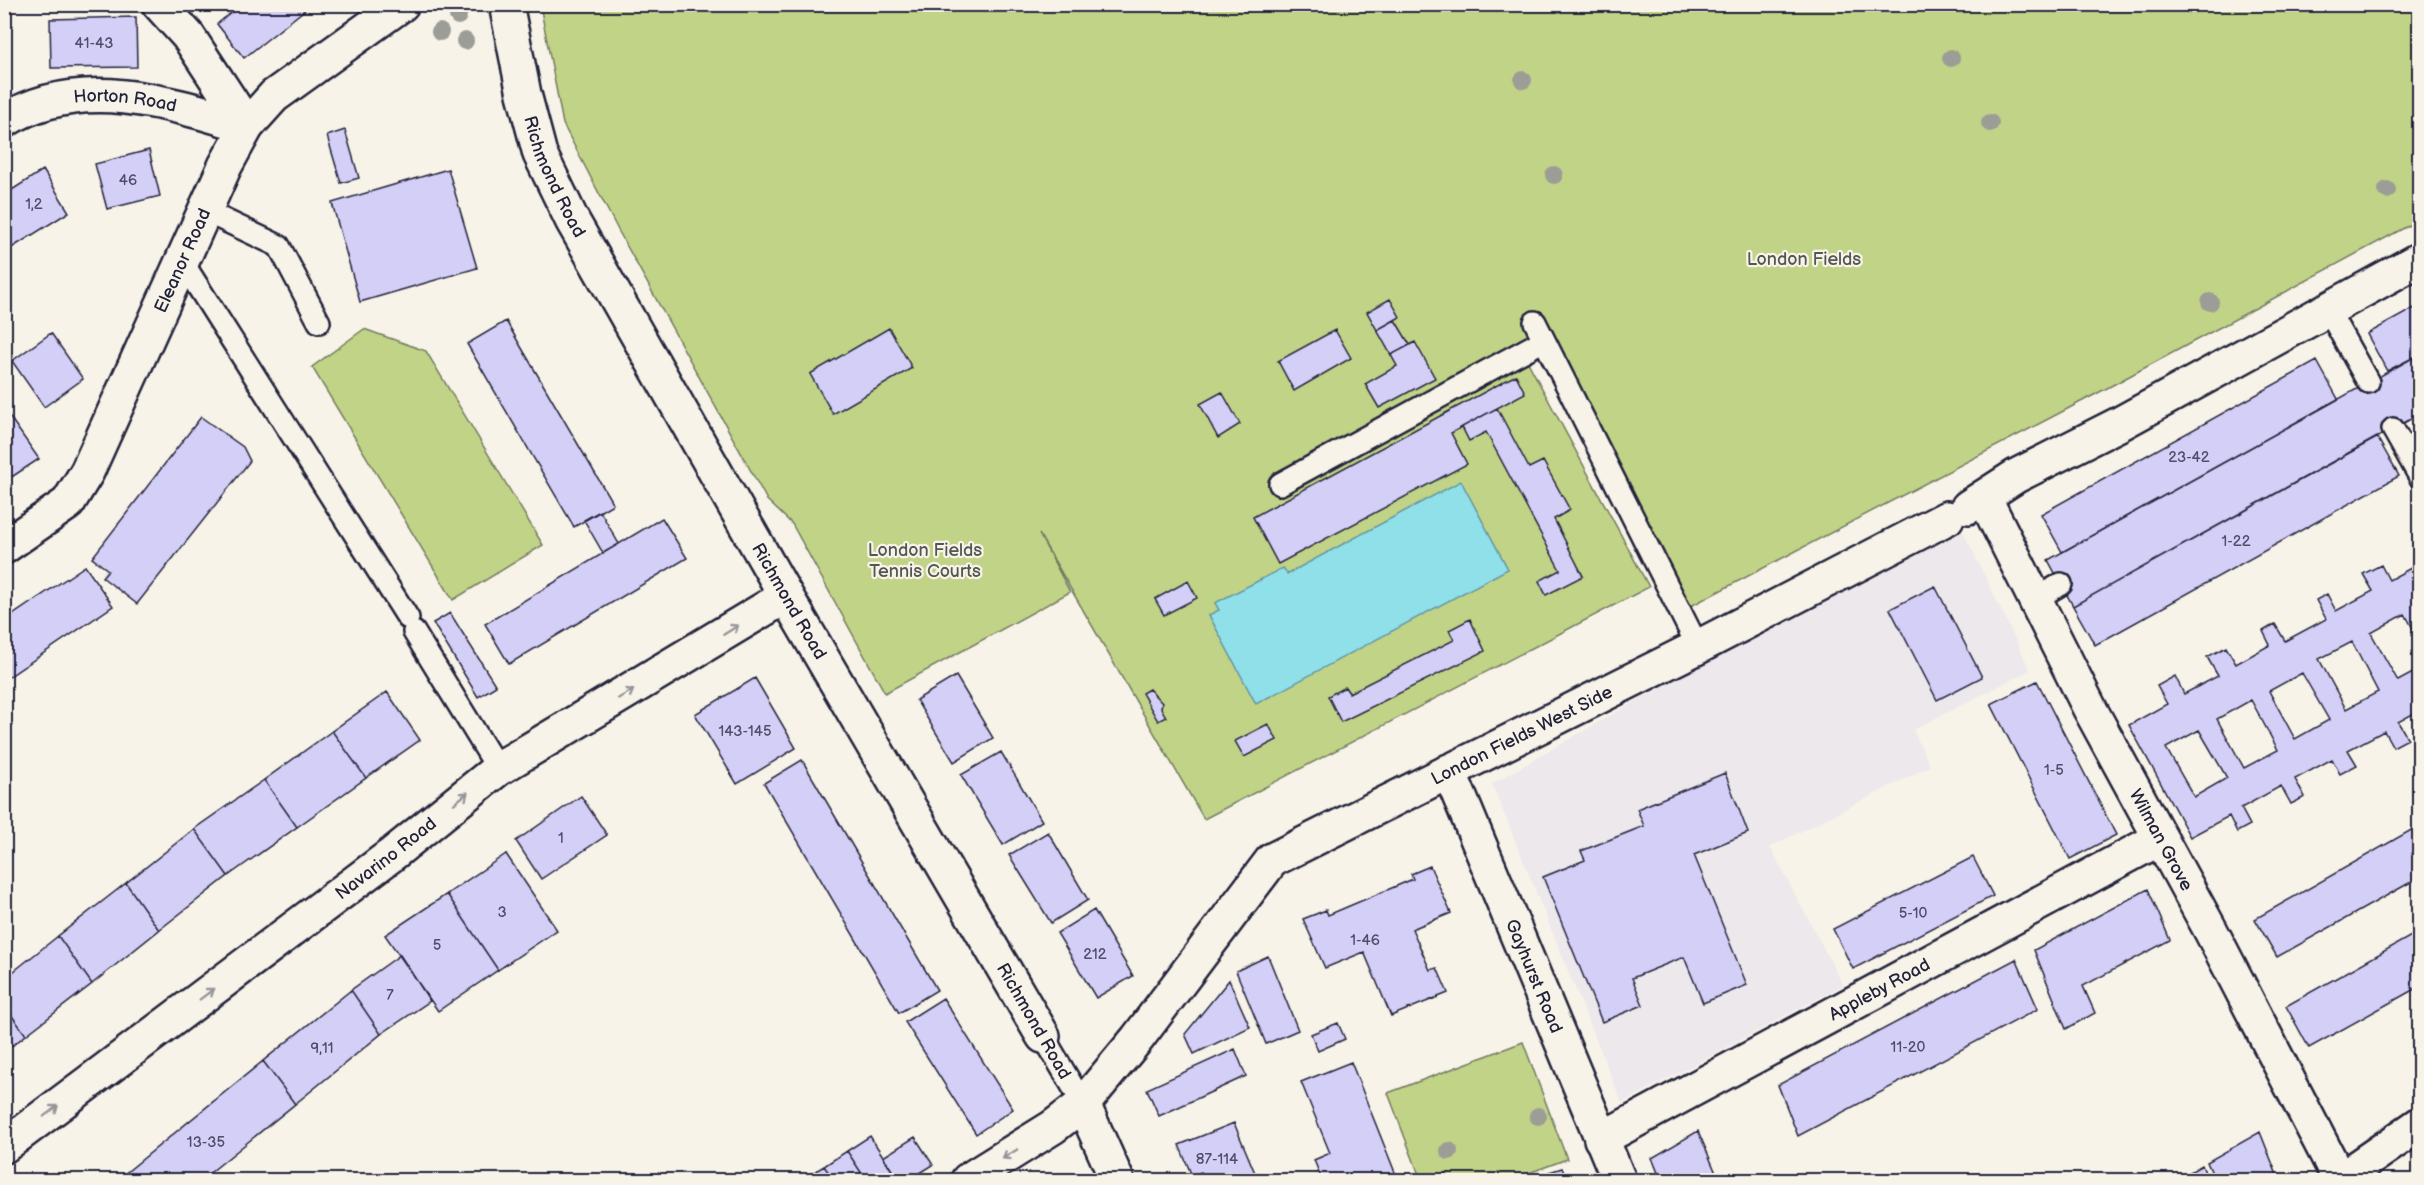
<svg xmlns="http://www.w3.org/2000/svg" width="2424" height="1185" font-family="'Balsamiq Sans',sans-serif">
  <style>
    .built { fill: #ece8ec }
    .green { fill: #c1d387; stroke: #727a61; stroke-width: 1.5 }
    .water { fill: #8fe0e8; stroke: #6394a3; stroke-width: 1.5 }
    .building { fill: #d3cff7; stroke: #22223b; stroke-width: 1.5; fill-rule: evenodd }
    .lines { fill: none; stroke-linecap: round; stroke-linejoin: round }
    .service-casing { stroke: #22223b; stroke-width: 26 }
    .minor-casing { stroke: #22223b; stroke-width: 38 }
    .tertiary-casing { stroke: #22223b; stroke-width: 38 }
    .service { stroke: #f7f3e8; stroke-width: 21 }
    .minor { stroke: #f7f3e8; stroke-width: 33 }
    .tertiary { stroke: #f7f3e8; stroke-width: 33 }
    .tree { fill: #9c9d96 }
    .oneway { stroke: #97959a }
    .labels { text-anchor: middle; stroke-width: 4.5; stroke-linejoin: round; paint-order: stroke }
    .number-label { font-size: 15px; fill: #4e4d6a }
    .street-label { font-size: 18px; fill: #22223b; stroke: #f7f3e8 }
    .park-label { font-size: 18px; fill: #525752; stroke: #f7f3e8 }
  </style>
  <rect width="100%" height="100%" fill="#f7f3e8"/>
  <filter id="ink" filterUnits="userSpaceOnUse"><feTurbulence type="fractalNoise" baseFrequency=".0167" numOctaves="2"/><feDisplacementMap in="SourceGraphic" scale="12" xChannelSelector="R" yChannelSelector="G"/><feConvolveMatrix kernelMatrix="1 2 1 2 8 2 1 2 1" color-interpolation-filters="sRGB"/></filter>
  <g filter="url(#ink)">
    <path class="built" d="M1960 525 2030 670 1913 730 1930 766 1770 847 1843 985 1622 1103 1492 784 1665 684Z"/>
    <path class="green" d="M540 5H2419V220L2096 394 1689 607 1554 334 1502 363 1523 353 1649 587 1204 819 1039 534 1070 592 885 693 792 524 767 500 618 230 563 124Z
      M364 329 426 351 543 545 453 600 312 367Z
      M1523 1042 1567 1159 1510 1180H1421L1388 1093Z"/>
    <path class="water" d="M1461 481 1508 569 1256 704 1209 615 1219 610 1215 603 1283 568 1287 574Z"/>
    <path class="building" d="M242 4H312L244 58 217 24Z
      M136 17 137 67 51 68 50 19Z
      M345 130 359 178 341 183 327 136Z
      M149 150 160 196 107 209 95 164Z
      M448 169 477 268 360 302 332 203Z
      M43 170 69 212 10 249 4 240V195Z
      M1390 299 1400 317 1377 330 1367 312Z
      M2420 305V354L2387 371 2367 334Z
      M1395 320 1410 345 1391 355 1377 330Z
      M506 321 613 504 574 527 467 344Z
      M889 328 912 368 833 414 810 374Z
      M1335 330 1351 358 1294 391 1278 361Z
      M51 333 83 379 44 407 12 361Z
      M1415 342 1435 378 1379 408 1365 384 1397 366 1391 355Z
      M2420 354V414L2073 606 2048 560Z
      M2317 361 2338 399 2062 552 2041 514Z
      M1516 375 1525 393 1451 433 1467 464 1278 564 1253 517Z
      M1222 392 1240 424 1218 438 1200 404Z
      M1497 408 1529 468 1543 461 1570 510 1554 519 1583 576 1546 595 1539 581 1560 570 1486 432 1469 441 1462 427Z
      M9 416 39 459 4 482V419Z
      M201 417 243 447 250 461 137 604 102 577 108 570 92 558Z
      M2377 437 2399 476 2095 645 2073 606Z
      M600 511 619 544 603 553 584 520Z
      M662 518 687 558 509 664 485 624Z
      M2420 563V641L2405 614 2371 633 2398 681 2420 669V710L2398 722 2408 739 2393 747 2384 731 2348 750 2357 765 2340 774 2332 759 2295 779 2305 797 2291 804 2281 786 2241 808 2250 825 2237 832 2229 816 2190 837 2129 725 2167 704 2157 686 2175 676 2184 694 2218 676 2207 657 2226 647 2236 664 2270 645 2263 631 2275 624 2285 641 2326 619 2316 600 2327 594 2336 611 2373 591 2363 574 2381 565 2389 580ZM2352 642 2378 692 2346 709 2319 659ZM2302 673 2329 720 2295 739 2269 691ZM2251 700 2278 750 2244 768 2217 719ZM2199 730 2227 778 2194 797 2166 748Z
      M85 566 113 606 4 680V621Z
      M1188 581 1197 598 1164 615 1155 599Z
      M1935 586 1982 677 1937 700 1890 609Z
      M450 613 496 686 478 697 433 623Z
      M1470 619 1485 651 1341 722 1328 696 1345 687 1349 693 1454 640 1449 630Z
      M956 676 993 738 954 762 916 700Z
      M755 678 796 748 737 784 695 714Z
      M2037 681 2116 835 2070 859 1991 704Z
      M1149 689 1162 703 1161 708 1166 717 1158 721 1142 693Z
      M387 692 420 740 366 778 332 731Z
      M1268 724 1277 740 1244 757 1235 741Z
      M332 731 366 778 297 827 264 780Z
      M1001 752 1042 821 1003 845 961 775Z
      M802 760 937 990 899 1013 764 783Z
      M1725 773 1748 833 1694 855 1747 985 1703 1003 1684 957 1632 978 1643 1005 1602 1022 1543 877 1585 860 1581 851 1644 826 1637 809Z
      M264 780 297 827 228 876 194 829Z
      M581 796 607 835 541 879 516 841Z
      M2420 825V877L2277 957 2255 919Z
      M194 829 228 876 159 930 126 883Z
      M1048 832 1088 900 1051 923 1009 855Z
      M506 854 557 930 498 970 447 894Z
      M1973 857 1993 896 1853 969 1833 929Z
      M1430 866 1451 913 1412 929 1430 970 1437 968 1448 993 1391 1016 1364 952 1325 968 1303 919 1326 910 1328 915 1413 879 1411 874Z
      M126 883 159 930 92 984 58 936Z
      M2148 889 2170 940 2083 986 2095 1013 2066 1029 2034 950Z
      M447 894 498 970 438 1011 385 935Z
      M1094 910 1133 976 1096 998 1057 933Z
      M2420 931V986L2309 1048 2286 1006Z
      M58 936 92 984 26 1035 4 1005V979Z
      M400 955 430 1001 381 1034 351 990Z
      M1268 956 1298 1030 1266 1044 1236 971Z
      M2016 959 2038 1009 1798 1136 1778 1085Z
      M1229 980 1250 1027 1194 1054 1185 1034Z
      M351 990 381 1034 295 1104 263 1061Z
      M943 998 1013 1109 976 1134 905 1022Z
      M4 1005 26 1035 4 1052Z
      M1338 1023 1345 1039 1318 1051 1311 1034Z
      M1235 1049 1246 1076 1159 1116 1147 1089Z
      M263 1061 295 1104 201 1180H117Z
      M1351 1062 1398 1180H1322L1314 1160 1330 1153 1301 1082Z
      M1234 1123 1258 1180H1205L1201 1172 1192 1176 1179 1145Z
      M1698 1131 1719 1180H1661L1652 1158Z
      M2260 1132 2277 1175 2268 1180H2215L2207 1162Z
      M870 1136 895 1175 886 1180H866L847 1151Z
      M915 1137 933 1165 909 1180H898L883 1157Z
      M847 1151 866 1180H834L824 1166Z
      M2202 1165 2208 1180H2176Z
      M824 1166 834 1180H801Z
      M1562 1168 1567 1180H1543L1540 1175Z"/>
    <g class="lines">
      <defs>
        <path id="service" d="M205 211 279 246 319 322
          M183 263 408 618
          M2328 310 2368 382
          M1535 322 1698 647
          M2393 429 2420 477
          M1280 484 1544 340
          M2034 600 2061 584
          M414 632 498 769
          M1043 1036 1083 1104"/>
        <g id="minor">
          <path d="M159 4 188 36 247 126"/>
          <path id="s1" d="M506 4 524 94 540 154 572 220 786 596 1043 1036"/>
          <path id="s2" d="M4 121C79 74 169 102 247 126"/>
          <path id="s3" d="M1984 497 2090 709 2211 931 2340 1180"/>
          <path d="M1968 507 2016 476 2121 423 2420 259"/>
          <path id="s4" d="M4 547 68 503 87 472 225 166 247 126 274 96 402 4"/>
          <path id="s5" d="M1449 771 1619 1180"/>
          <path d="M1083 1104 1117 1180"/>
          <path id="s6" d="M1601 1139 2159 839"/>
          <path id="s7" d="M4 1146 390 856 498 769 786 596"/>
          <path id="s8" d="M968 1180 1053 1127 1083 1104 1137 1039 1272 860 1698 647 1947 518"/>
        </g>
        <path id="tertiary" d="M2339 1180 2420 1124"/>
      </defs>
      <use href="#service" class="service-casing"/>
      <use href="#minor" class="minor-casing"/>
      <use href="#tertiary" class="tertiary-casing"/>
      <use href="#service" class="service"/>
      <use href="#minor" class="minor"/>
      <use href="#tertiary" class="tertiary"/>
    </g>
    <g class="tree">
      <circle cx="458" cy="16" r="9"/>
      <circle cx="440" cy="32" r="9"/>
      <circle cx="465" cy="41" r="9"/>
      <circle cx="1951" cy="58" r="9"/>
      <circle cx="1523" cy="80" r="9"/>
      <circle cx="1990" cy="123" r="9"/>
      <circle cx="1554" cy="175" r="9"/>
      <circle cx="2387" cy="190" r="9"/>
      <circle cx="2210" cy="302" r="9"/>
      <circle cx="1538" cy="1116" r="9"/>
      <circle cx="1449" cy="1151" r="9"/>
    </g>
    <defs><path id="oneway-shaft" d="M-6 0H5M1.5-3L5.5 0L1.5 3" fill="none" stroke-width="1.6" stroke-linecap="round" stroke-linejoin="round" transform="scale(1.5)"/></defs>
    <g class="oneway">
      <use href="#oneway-shaft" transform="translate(731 630) rotate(-32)"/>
      <use href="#oneway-shaft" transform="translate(626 694) rotate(-30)"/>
      <use href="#oneway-shaft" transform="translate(461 798) rotate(-39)"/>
      <use href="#oneway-shaft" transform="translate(207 994) rotate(-37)"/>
      <use href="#oneway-shaft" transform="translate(51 1111) rotate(-37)"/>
      <use href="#oneway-shaft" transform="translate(1010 1154) rotate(148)"/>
    </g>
  </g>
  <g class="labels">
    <g class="number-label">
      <text x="94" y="48">41-43</text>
      <text x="128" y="185">46</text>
      <text x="34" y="209">1,2</text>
      <text x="2189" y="462">23-42</text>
      <text x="2236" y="546">1-22</text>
      <text x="745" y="736">143-145</text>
      <text x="2054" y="775">1-5</text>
      <text x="561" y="843">1</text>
      <text x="502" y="917">3</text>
      <text x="1913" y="918">5-10</text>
      <text x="1365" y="945">1-46</text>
      <text x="437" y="950">5</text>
      <text x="1095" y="959">212</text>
      <text x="390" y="1000">7</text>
      <text x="1908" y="1052">11-20</text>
      <text x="322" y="1053">9,11</text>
      <text x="206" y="1147">13-35</text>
      <text x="1217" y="1164">87-114</text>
    </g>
    <g class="street-label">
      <text dy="6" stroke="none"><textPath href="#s2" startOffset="126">Horton Road</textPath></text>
      <text dy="6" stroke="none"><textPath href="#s1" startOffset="180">Richmond Road</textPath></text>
      <text dy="6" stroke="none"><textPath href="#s4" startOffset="346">Eleanor Road</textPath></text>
      <text dy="6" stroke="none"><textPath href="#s1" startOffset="666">Richmond Road</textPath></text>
      <text dy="6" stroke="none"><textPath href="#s8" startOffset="726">London Fields West Side</textPath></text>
      <text dy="6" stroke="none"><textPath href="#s3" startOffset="386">Wilman Grove</textPath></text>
      <text dy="6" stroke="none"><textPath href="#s7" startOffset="478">Navarino Road</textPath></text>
      <text dy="6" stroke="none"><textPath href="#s5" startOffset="222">Gayhurst Road</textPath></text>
      <text dy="6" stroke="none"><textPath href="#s6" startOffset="316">Appleby Road</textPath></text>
      <text transform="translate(1034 1021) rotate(60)" y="6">Richmond Road</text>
    </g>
    <g class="park-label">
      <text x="1804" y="265">London Fields</text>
      <text x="925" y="556">London Fields<tspan x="925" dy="21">Tennis Courts</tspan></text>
    </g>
  </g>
  <rect width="2424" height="1185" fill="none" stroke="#f7f3e8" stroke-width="24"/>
  <rect x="12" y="12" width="2400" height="1161" fill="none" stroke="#22223b" stroke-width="2" filter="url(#ink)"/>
</svg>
